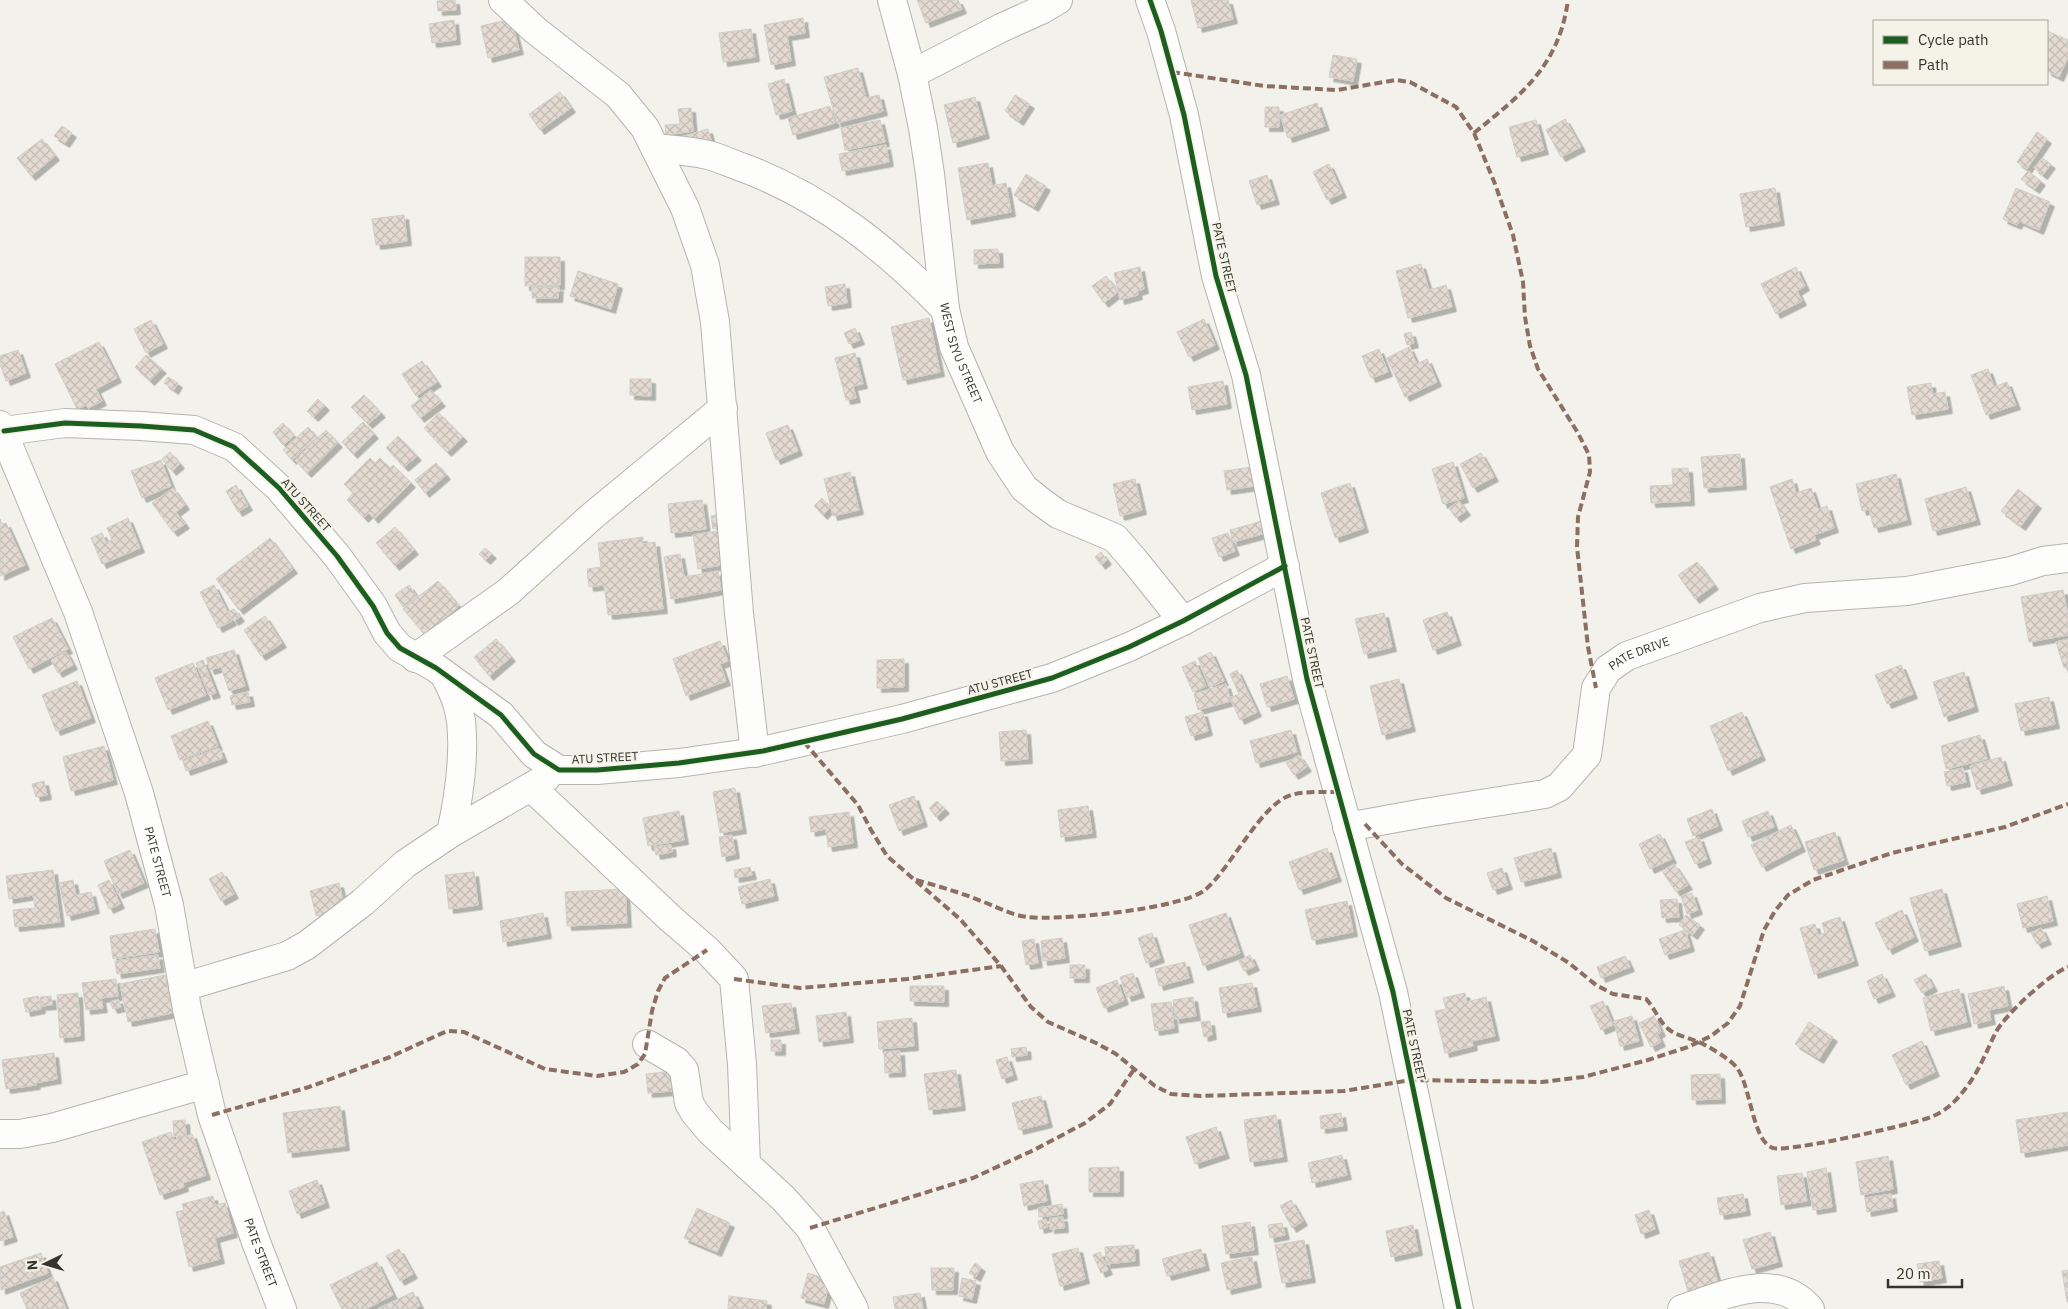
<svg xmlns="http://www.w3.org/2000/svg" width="2068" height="1309" font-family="'IBM Plex Sans',sans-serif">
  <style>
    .building { fill: url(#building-cross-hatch); stroke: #d0ceca; filter: url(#shadow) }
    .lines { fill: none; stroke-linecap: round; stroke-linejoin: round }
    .minor-casing { stroke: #b5b4b0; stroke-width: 30 }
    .minor { stroke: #fdfdfc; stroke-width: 28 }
    .quiet { stroke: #8d6e63; stroke-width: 4; stroke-dasharray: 8 4; stroke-linecap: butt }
    .cycleway-casing { stroke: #f5f2e8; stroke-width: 8 }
    .cycleway { stroke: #1b5e20; stroke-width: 5 }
    .labels { text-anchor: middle; stroke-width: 4.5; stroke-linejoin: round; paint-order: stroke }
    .street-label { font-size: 12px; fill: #34332f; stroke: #f5f2e8 }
  </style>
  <defs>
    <pattern id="building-cross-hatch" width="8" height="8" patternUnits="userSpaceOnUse" patternTransform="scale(1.25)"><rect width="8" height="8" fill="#e4dad1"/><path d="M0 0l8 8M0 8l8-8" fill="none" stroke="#c4bcb4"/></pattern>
    <filter id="shadow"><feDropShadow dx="4.5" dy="4.5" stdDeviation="0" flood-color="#0004"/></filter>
  </defs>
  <rect width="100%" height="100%" fill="#f2f1eb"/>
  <path class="building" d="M455 0 456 10 438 11 437 1Z
    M917 0H958L962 9 926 23Z
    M1191 0H1228L1233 19 1198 28Z
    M803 18 805 33 787 36 791 61 771 65 764 25Z
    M511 19 519 50 488 58 481 26Z
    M454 20 456 40 432 43 429 24Z
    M751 29 755 57 723 62 719 33Z
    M2047 31 2068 40V57L2059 77 2047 71Z
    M1333 55 1357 59 1353 81 1329 77Z
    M858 68 866 98 879 95 883 111 837 123 824 77Z
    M784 79 792 111 776 115 768 84Z
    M560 92 571 108 540 130 529 114Z
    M1015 95 1030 104 1019 121 1005 111Z
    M975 97 985 134 953 143 944 105Z
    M1317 103 1325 126 1288 138 1280 115Z
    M830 106 835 123 793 135 788 118Z
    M1265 107H1279V127H1265Z
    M691 108 693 131 666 135 665 125 680 124 678 109Z
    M1565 119 1581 147 1561 157 1546 130Z
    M880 120 885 142 845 150 841 128Z
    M1536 120 1544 150 1517 157 1509 127Z
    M62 126 72 133 65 143 54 136Z
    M708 129 711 140 681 149 678 138Z
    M2037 132 2047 139 2027 169 2017 162Z
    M42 139 55 156 31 176 17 158Z
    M886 145 889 162 842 171 839 154Z
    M2042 158 2051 164 2043 175 2034 168Z
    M988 163 992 186 1006 183 1011 212 967 220 958 168Z
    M1329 164 1342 193 1327 200 1313 172Z
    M2028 171 2041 181 2035 189 2021 179Z
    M1026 174 1046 186 1034 207 1014 195Z
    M1267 175 1275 200 1257 205 1249 181Z
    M1775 188 1780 221 1746 227 1740 194Z
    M2016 188 2050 202 2039 230 2019 221 2017 225 2003 219Z
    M404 215 407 241 376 245 372 219Z
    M998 249 999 263 974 264V250Z
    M525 257H560V285L525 286Z
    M1421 264 1429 290 1446 285 1452 307 1408 318 1396 271Z
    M1140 267 1144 289 1137 291 1138 295 1120 300 1114 273Z
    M1796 267 1805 286 1797 291 1802 301 1776 314 1761 284Z
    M578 271 618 284 611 309 570 296Z
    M1106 276 1118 292 1104 303 1092 286Z
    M845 284 847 303 828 306 825 287Z
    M532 287H559L558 298H532Z
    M929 318 940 372 903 380 891 327Z
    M1204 319 1215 345 1189 357 1177 332Z
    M151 320 163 344 146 353 134 329Z
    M855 328 860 340 849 344 844 333Z
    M1411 332 1414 343 1407 345 1404 334Z
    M99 342 117 378 96 389 102 401 88 408 86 405 77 409 55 364Z
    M1409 347 1417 364 1427 359 1437 382 1405 397 1387 358Z
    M1379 349 1388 372 1371 378 1362 356Z
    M18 350 26 373 6 381 0 364V356Z
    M855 353 863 384 853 386 856 398 846 400 835 358Z
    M146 355 162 369 150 381 135 367Z
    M422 361 437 382 416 396 402 374Z
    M1988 369 1994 387 2007 382 2016 405 1986 415 1971 375Z
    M168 377 178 383 174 390 164 383Z
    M630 379H651V396L630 395Z
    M1223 381 1227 404 1192 410 1188 387Z
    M1931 383 1932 394 1945 392 1948 409 1912 415 1907 387Z
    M431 390 441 402 420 418 411 406Z
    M364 395 381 413 368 424 351 407Z
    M318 399 325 406 314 417 307 411Z
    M439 413 463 437 447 452 424 428Z
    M363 422 374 434 353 454 342 442Z
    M283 423 294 436 283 445 273 432Z
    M788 425 798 451 776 460 766 433Z
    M308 427 317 437 292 460 283 450Z
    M326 430 338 443 307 473 295 460Z
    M398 436 417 456 404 467 386 448Z
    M170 452 180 464 172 471 162 459Z
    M1481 453 1494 477 1473 488 1460 464Z
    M1740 454 1742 485 1704 488 1701 457Z
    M370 458 375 463 380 458 390 468 393 465 411 483 374 519 369 513 364 518 347 500 353 493 344 484Z
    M161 460 171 486 142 498 131 471Z
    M1453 462 1464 498 1443 504 1432 469Z
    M436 463 446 475 425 493 415 480Z
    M1252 467 1255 486 1227 490 1224 471Z
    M1688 468 1690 501 1651 503 1650 486 1673 485 1672 469Z
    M850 472 859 510 833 516 824 479Z
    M1896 474 1907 520 1874 528 1869 509 1862 511 1856 484Z
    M1135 479 1142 510 1120 516 1113 484Z
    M1792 479 1796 493 1811 488 1818 509 1827 506 1834 528 1814 535 1816 540 1791 549 1770 487Z
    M1350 483 1364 528 1335 538 1321 493Z
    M236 485 248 506 238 512 226 491Z
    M1966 487 1976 520 1933 531 1925 499Z
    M173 488 185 505 176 512 185 524 173 532 152 503Z
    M2018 489 2037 504 2021 526 2001 511Z
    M822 498 830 507 823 515 814 506Z
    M702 500 706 529 671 533 668 504Z
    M1459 501 1466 511 1456 518 1449 508Z
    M722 514 724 527 713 529 711 516Z
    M128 518 140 548 102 564 91 538 102 533 106 542 112 540 107 528Z
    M0 519 2 524 6 523 25 565 0 576Z
    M1262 521 1266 533 1233 542 1230 530Z
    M395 527 414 550 395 566 376 543Z
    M729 529 734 563 698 569 693 535Z
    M1228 533 1235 551 1219 557 1212 538Z
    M643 537V544L655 542 663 609 608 615 604 585 589 587 587 569 601 567 598 543Z
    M270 538 293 569 239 610 216 579Z
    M485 548 492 554 486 560 479 554Z
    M1101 552 1107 560 1101 565 1095 557Z
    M680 554 684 577 718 571 721 590 671 599 664 557Z
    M1697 562 1714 585 1695 599 1678 575Z
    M438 581 459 606 425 635 403 609Z
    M214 585 232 621 218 628 200 592Z
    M409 585 417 597 403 607 395 595Z
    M2063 590 2068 615V635L2029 642 2021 597Z
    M234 609 240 617 234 621 228 612Z
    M1447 612 1457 641 1433 650 1423 620Z
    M1384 613 1392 647 1364 654 1355 619Z
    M265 616 282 643 261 656 244 630Z
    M52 618 68 649 29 669 13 637Z
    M496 639 511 657 489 676 474 657Z
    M2068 639V667L2064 668 2056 642Z
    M720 641 728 661 720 664 726 681 686 696 673 659Z
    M234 650 245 686 229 691 221 667 210 670 206 658Z
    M66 652 73 665 58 673 51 660Z
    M1211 652 1224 681 1210 687 1198 658Z
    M904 659V687L877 688V660Z
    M203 660 216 693 209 695 196 663Z
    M1195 661 1206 686 1193 692 1182 667Z
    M193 663 206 695 168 710 155 678Z
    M1901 665 1913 694 1887 704 1875 675Z
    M1237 670 1257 712 1240 720 1230 698 1239 694 1230 674Z
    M1964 672 1974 707 1944 717 1933 682Z
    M1287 676 1294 699 1267 707 1260 684Z
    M1399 679 1411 727 1382 735 1370 686Z
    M77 681 91 718 56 731 42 695Z
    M1226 684 1231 701 1198 710 1194 694Z
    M248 692 250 702 232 705 230 696Z
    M2049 697 2055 724 2021 731 2015 704Z
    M1203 712 1208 731 1191 736 1185 717Z
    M1742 712 1761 756 1728 771 1710 726Z
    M208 721 218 746 180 760 171 736Z
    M1026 730 1028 759 1001 761 999 732Z
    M1291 730 1297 752 1256 763 1250 741Z
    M1980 735 1987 759 1946 769 1941 746Z
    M104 746 113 780 71 791 63 757Z
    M219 748 223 758 186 771 183 761Z
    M1299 755 1307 767 1294 775 1286 763Z
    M2001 757 2008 781 1977 790 1970 766Z
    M1963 768 1966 782 1947 786 1944 772Z
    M44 781 47 795 36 797 32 784Z
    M735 788 742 829 720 833 713 792Z
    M914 796 923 822 899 831 889 805Z
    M937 801 945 809 936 817 929 808Z
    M1088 806 1092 833 1061 837 1058 810Z
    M1712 809 1718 826 1693 836 1687 819Z
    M679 811 684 840 648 846 643 818Z
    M1768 811 1774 827 1748 837 1742 821Z
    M849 812 853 843 828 847 826 829 811 832 809 817Z
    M1791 825 1801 847 1762 867 1751 845Z
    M1835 832 1844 860 1814 870 1805 842Z
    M1660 834 1672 859 1650 869 1639 844Z
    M732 835 735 854 722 857 719 837Z
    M1699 837 1707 859 1695 864 1685 842Z
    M671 845 672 852 656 855 654 847Z
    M1327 848 1337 877 1299 890 1289 862Z
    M1551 848 1557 873 1521 882 1514 858Z
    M130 850 144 883 118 894 104 861Z
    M1674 864 1688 885 1676 892 1662 871Z
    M750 867 752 875 735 878 734 870Z
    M1502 868 1508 885 1493 890 1487 873Z
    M53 870 60 922 15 927 13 910 35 908 33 895 9 899 6 876Z
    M222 872 234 894 221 901 209 879Z
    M474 872 478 905 449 909 445 875Z
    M770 879 774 896 742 904 738 887Z
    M73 880 76 895 91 892 95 909 67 916 59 883Z
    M109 880 120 904 109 909 98 885Z
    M339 883 345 909 316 916 310 891Z
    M625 889 627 923 567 926 565 892Z
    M1942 889 1957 942 1925 951 1910 898Z
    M1692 893 1698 910 1687 914 1681 896Z
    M2047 896 2053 921 2023 928 2017 904Z
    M1677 899 1679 917 1662 918 1660 900Z
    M1347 901 1353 932 1312 940 1305 910Z
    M1902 910 1914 937 1888 950 1875 923Z
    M543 913 547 934 503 942 500 921Z
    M1226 913 1240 953 1203 966 1189 925Z
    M1686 915 1700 925 1693 935 1679 925Z
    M1840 917 1854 961 1814 974 1800 928 1815 924 1818 935 1825 933 1822 923Z
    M2041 928 2047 940 2037 944 2031 933Z
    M155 929 159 952 113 959 110 936Z
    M1685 930 1690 947 1665 955 1659 939Z
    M1152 933 1160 958 1146 963 1138 938Z
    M1062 938 1065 958 1043 961 1041 941Z
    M1034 939 1038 963 1026 965 1022 941Z
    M158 955 160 968 117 974 115 961Z
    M1250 955 1255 966 1244 971 1239 961Z
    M1625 956 1630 967 1601 978 1597 967Z
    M1185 962 1189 978 1159 986 1155 969Z
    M1070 965H1085V978H1070Z
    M1133 973 1140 993 1127 997 1120 977Z
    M1882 974 1891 992 1874 999 1867 981Z
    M1926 974 1933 987 1922 993 1914 980Z
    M165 975 173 1013 128 1022 120 984Z
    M116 979 118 996 101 998 103 1008 86 1010 82 983Z
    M1117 980 1124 1000 1104 1008 1096 988Z
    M1252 983 1257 1007 1223 1013 1219 988Z
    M910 986H944V1002L910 1001Z
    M2004 986 2008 1006 1989 1010 1991 1020 1974 1024 1968 994Z
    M1959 989 1967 1022 1931 1031 1923 998Z
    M78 993 80 1036 60 1038 57 995Z
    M1465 993 1467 1002 1486 997 1495 1036 1472 1041 1473 1046 1445 1053 1435 1011 1446 1009 1443 998Z
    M38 996 41 1009 26 1012 23 999Z
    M51 996 52 1005 41 1006 40 997Z
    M1193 997 1196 1016 1175 1019 1173 1000Z
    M118 999 121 1007 113 1009 110 1002Z
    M1603 1001 1613 1025 1601 1030 1590 1006Z
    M1171 1002 1174 1028 1155 1031 1151 1004Z
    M791 1003 795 1029 766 1033 762 1006Z
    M846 1012 849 1038 819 1042 816 1016Z
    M1632 1016 1639 1041 1620 1046 1614 1021Z
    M1654 1016 1661 1032 1657 1034 1661 1042 1651 1047 1639 1023Z
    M912 1018 914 1046 879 1049 877 1022Z
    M1210 1021 1212 1035 1204 1037 1201 1022Z
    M1809 1022 1833 1037 1819 1059 1795 1044Z
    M771 1040H781V1051H771Z
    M1922 1041 1935 1072 1906 1085 1892 1055Z
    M1026 1047 1027 1055 1012 1057 1011 1049Z
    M900 1051 901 1072 885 1073 884 1052Z
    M54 1053 57 1079 35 1083 36 1085 6 1089 2 1060Z
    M1007 1057 1013 1075 1002 1079 996 1060Z
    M681 1070 683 1090 648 1093 646 1074Z
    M956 1070 961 1106 929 1110 924 1074Z
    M1720 1074 1721 1099 1692 1100 1691 1075Z
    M1041 1096 1048 1123 1019 1130 1012 1103Z
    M340 1106 345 1146 288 1153 283 1113Z
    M2068 1112V1145L2021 1153 2016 1120Z
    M1341 1113 1343 1126 1321 1129 1320 1116Z
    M1276 1115 1283 1157 1250 1162 1244 1120Z
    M185 1120 186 1136H174L173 1121Z
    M1216 1127 1225 1154 1195 1164 1186 1137Z
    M171 1132 174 1140 192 1134 206 1175 183 1183 184 1187 160 1195 142 1142Z
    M1342 1155 1347 1175 1312 1183 1308 1163Z
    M1888 1156 1893 1189 1861 1195 1856 1162Z
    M1119 1167V1192H1089V1168Z
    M1826 1168 1832 1207 1813 1210 1807 1172Z
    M1802 1173 1807 1201 1781 1205 1777 1176Z
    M317 1180 325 1203 297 1214 289 1191Z
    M1043 1180 1047 1201 1024 1206 1020 1184Z
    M1743 1194 1746 1211 1720 1215 1717 1198Z
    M1891 1194 1893 1207 1867 1212 1865 1198Z
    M213 1196 215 1205 225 1203 233 1233 215 1238 220 1259 189 1267 176 1212 184 1210 182 1204Z
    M1291 1200 1303 1221 1292 1228 1280 1206Z
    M1062 1204 1063 1214 1039 1217 1038 1208Z
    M697 1208 730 1223 717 1252 684 1238Z
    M1649 1210 1655 1229 1641 1234 1635 1215Z
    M4 1211 13 1237 0 1241V1213Z
    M1063 1217 1064 1228 1050 1229V1218Z
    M1046 1219 1048 1227 1040 1229 1038 1221Z
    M1250 1222 1254 1250 1226 1254 1222 1226Z
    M1282 1223 1285 1235 1270 1238 1268 1225Z
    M1413 1225 1418 1251 1391 1257 1386 1231Z
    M1770 1232 1778 1262 1752 1269 1743 1240Z
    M1304 1240 1311 1278 1282 1283 1275 1245Z
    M1134 1245 1135 1261 1106 1264 1105 1247Z
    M1078 1248 1085 1279 1060 1286 1052 1254Z
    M399 1249 413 1274 400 1281 386 1256Z
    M1201 1249 1205 1266 1167 1276 1162 1259Z
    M1100 1252 1108 1270 1101 1273 1093 1255Z
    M1709 1252 1720 1289 1690 1298 1679 1261Z
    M41 1253 48 1273 1 1290 0 1267Z
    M1252 1257 1257 1283 1227 1290 1221 1263Z
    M1939 1261 1942 1278 1920 1282 1917 1264Z
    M377 1262 393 1295 366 1309H342L330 1285Z
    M975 1263 981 1267 976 1277 969 1273Z
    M931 1268H954L953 1290H932Z
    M2068 1270V1302H2067L2062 1271Z
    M808 1273 830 1280 824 1304 801 1298Z
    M53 1277 66 1309H27L20 1293Z
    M962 1278 976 1281 972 1299 959 1296Z
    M413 1292 420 1306 415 1309H377Z
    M920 1293 923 1309H895L893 1297Z
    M729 1296 767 1301 766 1309H728Z"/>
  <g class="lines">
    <defs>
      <g id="minor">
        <path d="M503 0 535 30 618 95 645 128 685 208 705 265 715 322 739 613 755 753"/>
        <path id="s1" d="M892 0 912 74 923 128 930 174 945 309 954 347 1000 452 1024 488 1040 501 1058 514 1115 538 1134 560 1183 621"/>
        <path d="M1150 0 1161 31 1184 115 1216 276 1246 375 1307 679 1393 992 1459 1309"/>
        <path d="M912 74 1001 28 1043 9 1058 0"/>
        <path d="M655 148C672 150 691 151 708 155 720 158 732 164 744 168 823 198 887 249 945 309"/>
        <path id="s2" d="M0 425 78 612 139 793 169 905 187 1009 212 1115 256 1242 282 1309"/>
        <path d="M4 431 65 423 141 426 194 430 234 447 279 488 337 556 373 606 387 633 400 648 436 668 501 715 534 754 559 770H597L679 763 763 751 902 719 1052 678 1129 647 1183 621 1285 566"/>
        <path d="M415 658 508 592 591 517 723 408"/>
        <path d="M444 674C452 688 459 705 461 721 465 758 459 797 451 833"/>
        <path d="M531 787 671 919 707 950 734 979 742 1064 746 1164"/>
        <path id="s3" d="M1347 827 1424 813 1545 794 1559 787 1587 755 1596 688 1608 669 1627 656 1760 608 1805 598 1907 591 2011 571 2043 561 2068 558"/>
        <path d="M183 987 287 956 307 945 363 902 405 864 451 833 546 778"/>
        <path d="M647 1044 676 1061 684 1070 689 1103 695 1113 710 1131 783 1198 810 1228 854 1309"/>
        <path d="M0 1134H20L52 1128 205 1084"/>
        <path d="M1682 1309C1723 1296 1776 1269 1810 1309"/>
      </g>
    </defs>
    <use href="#minor" class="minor-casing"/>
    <use href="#minor" class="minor"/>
    <path class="quiet" d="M1172 72 1264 86 1337 90 1396 80 1410 82 1456 107 1474 133 1495 184 1513 235 1523 282 1525 317 1530 346 1538 369 1578 433 1589 455 1590 472 1578 517 1577 547 1588 647 1596 688
      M1474 133C1522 94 1559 66 1568 0
      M804 742 858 805 871 830 887 856 960 919 1001 966 1031 1007 1048 1022 1096 1043 1116 1054 1155 1086 1171 1094 1201 1096 1344 1091 1411 1080 1542 1082 1583 1077 1648 1060 1688 1047 1711 1036 1728 1023 1740 1006 1764 930 1775 911 1788 895 1813 880 1892 853 2005 827 2068 804
      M1365 824 1402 864 1446 898 1533 941 1569 963 1596 985 1613 994 1646 999C1654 1007 1658 1019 1666 1027 1674 1035 1686 1037 1696 1041 1705 1044 1732 1060 1737 1068 1751 1086 1752 1141 1773 1148 1786 1153 1914 1124 1931 1117 1947 1111 1958 1099 1968 1085 1980 1069 1987 1050 1996 1032 2005 1015 2049 974 2068 967
      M916 880C938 886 959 892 981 901 995 906 1011 915 1027 917 1059 921 1181 909 1205 890 1231 868 1261 804 1291 795 1306 791 1321 792 1336 792
      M734 979 800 988 907 979 1001 966
      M212 1115 309 1087 390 1057 447 1031 464 1032 545 1069 597 1076 624 1072 638 1064 645 1054 652 1011 658 991 665 978 707 950
      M810 1228 973 1178 1034 1150 1085 1123 1110 1104 1135 1068"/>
    <defs>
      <path id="cycleway" d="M1150 0 1161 31 1184 115 1216 276 1246 375 1307 679 1393 992 1459 1309
        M4 431 65 423 141 426 194 430 234 447 279 488 337 556 373 606 387 633 400 648 436 668 501 715 534 754 559 770H597L679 763 763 751 902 719 1052 678 1129 647 1183 621 1285 566"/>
    </defs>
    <use href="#cycleway" class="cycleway-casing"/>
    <use href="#cycleway" class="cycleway"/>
  </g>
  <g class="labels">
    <g class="street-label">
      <text transform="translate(1224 258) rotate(77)" y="4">PATE STREET</text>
      <text dy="4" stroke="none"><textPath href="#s1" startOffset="361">WEST SIYU STREET</textPath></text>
      <text transform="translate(306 505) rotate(48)" y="4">ATU STREET</text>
      <text transform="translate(1312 653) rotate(78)" y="4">PATE STREET</text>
      <text dy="4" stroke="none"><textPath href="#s3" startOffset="384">PATE DRIVE</textPath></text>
      <text transform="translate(1000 682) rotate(-15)" y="4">ATU STREET</text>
      <text transform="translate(605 758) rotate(-3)" y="4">ATU STREET</text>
      <text dy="4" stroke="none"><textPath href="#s2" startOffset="465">PATE STREET</textPath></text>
      <text transform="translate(1414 1045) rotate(78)" y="4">PATE STREET</text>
      <text dy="4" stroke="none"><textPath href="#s2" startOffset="870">PATE STREET</textPath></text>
    </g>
  </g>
  <rect x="1873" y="20" width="175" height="65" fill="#f5f2e8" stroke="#a8a69e"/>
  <rect x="1883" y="36" width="25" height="8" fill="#1b5e20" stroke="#a8a69e"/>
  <text x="1918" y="45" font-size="15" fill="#34332f">Cycle path</text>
  <rect x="1883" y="61" width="25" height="8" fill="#8d6e63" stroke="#a8a69e"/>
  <text x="1918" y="70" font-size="15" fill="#34332f">Path</text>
  <g transform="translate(45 1264) rotate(265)" stroke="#f5f2e8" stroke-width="4" paint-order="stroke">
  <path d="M0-4L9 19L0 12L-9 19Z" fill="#34332f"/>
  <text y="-8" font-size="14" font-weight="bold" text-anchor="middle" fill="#34332f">N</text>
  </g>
  <path d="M1888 1279v8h74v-8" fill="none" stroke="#34332f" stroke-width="2.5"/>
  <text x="1896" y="1279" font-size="15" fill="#34332f" stroke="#f5f2e8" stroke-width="4" paint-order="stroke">20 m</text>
</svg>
